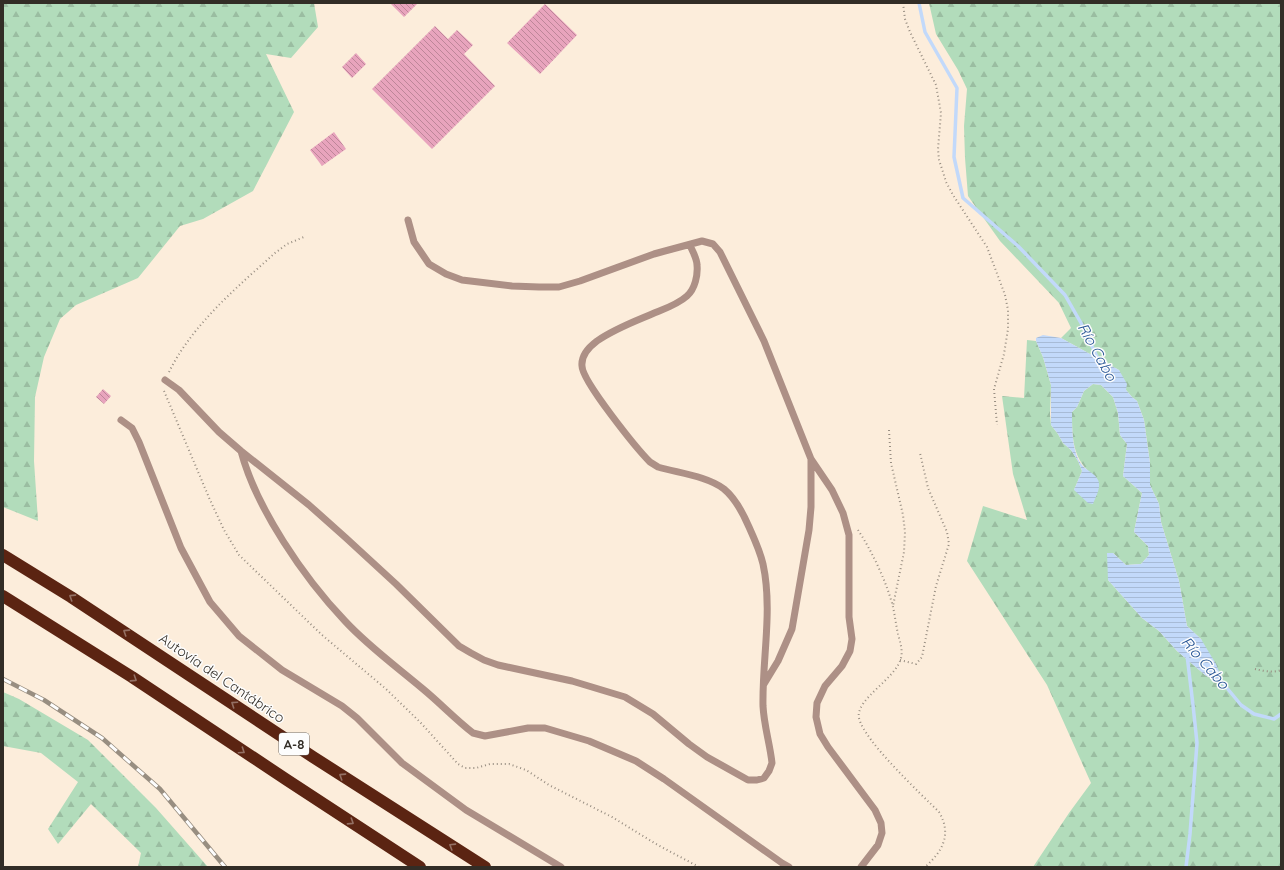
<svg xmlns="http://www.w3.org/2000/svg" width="1284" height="870" font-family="Quicksand,sans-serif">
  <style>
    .forest { fill: url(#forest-firs) }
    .water { fill: url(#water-rules) }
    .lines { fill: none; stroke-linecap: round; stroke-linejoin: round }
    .stream { stroke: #c2d9fa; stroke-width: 3.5 }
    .building { fill: url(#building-back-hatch) }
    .path { stroke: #988e82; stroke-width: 2; stroke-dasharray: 1 3; stroke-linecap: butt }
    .service { stroke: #ad9086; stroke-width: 7 }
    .motorway { stroke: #5b2412; stroke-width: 12 }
    .rail-casing { stroke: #988e81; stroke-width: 4.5 }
    .rail { stroke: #fdfdfd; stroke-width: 3; stroke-dasharray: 9; stroke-linecap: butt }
    .oneway { stroke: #947064 }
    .labels { text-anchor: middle; stroke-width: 3; stroke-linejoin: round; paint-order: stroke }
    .shield { fill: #fdfdfd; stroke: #6f6b66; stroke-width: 1 }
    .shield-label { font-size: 13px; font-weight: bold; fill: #322d26 }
    .street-label { font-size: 14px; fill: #322d26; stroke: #fdfdfd }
    .water-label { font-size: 15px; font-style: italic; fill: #255494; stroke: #fdfdfd }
  </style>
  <defs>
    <pattern id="forest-firs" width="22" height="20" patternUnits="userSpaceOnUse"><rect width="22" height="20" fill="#b2dcbb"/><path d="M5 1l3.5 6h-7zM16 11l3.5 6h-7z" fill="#9abda1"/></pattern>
    <pattern id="water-rules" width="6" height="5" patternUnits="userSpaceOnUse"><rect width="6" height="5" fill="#c2d9fa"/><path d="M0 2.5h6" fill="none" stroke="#a7bbd6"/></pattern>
    <pattern id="building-back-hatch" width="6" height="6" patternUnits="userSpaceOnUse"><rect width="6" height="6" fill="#e8a4bd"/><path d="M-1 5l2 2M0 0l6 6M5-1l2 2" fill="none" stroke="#bd8699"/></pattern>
  </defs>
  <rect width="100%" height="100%" fill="#fceddb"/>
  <path class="forest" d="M3 3H314L318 27 291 58 266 54 294 112 253 191 203 219 180 226 138 278 76 305 60 319 44 357 35 397 34 461 38 521 3 507Z
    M929 3H1281V867H1033L1069 813 1091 783 1047 685 967 561 983 506 1027 520 1013 474 1002 396 1024 398 1027 340 1036 341 1043 357 1051 385 1050 414 1051 425 1058 434 1063 443 1071 450 1078 461 1082 471 1074 490 1096 477C1072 461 1072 438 1072 412L1077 407 1084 391 1093 384 1101 385 1113 397 1118 413 1120 435 1127 444 1123 476 1142 493 1134 532 1148 546 1149 555 1141 564 1126 565 1113 553 1108 580 1142 618 1159 631 1177 651 1205 675 1218 683 1201 639 1187 626 1179 581 1161 522 1159 504 1150 485V463L1144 420 1137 401 1132 397 1126 390 1119 370 1061 338 1071 328 1059 303 1000 241 968 196 965 158 964 126 967 89 958 70 936 34Z
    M3 692 19 699 88 740 156 808 208 867H138L141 853 91 804 58 844 48 829 78 782 41 753 3 746Z"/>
  <path class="water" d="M1043 335 1061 338 1119 370 1127 384 1126 390 1132 397 1137 401 1144 420 1150 463V485L1159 504 1161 522 1179 581 1187 626 1201 639 1216 664 1224 684 1218 683 1205 675 1177 651 1159 631 1142 618 1108 580 1107 553H1113L1126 565 1141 564 1149 555 1148 546 1134 532 1142 493 1123 476 1127 444 1120 435 1118 413 1113 397 1101 385 1093 384 1084 391 1077 407 1072 412C1072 428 1072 453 1082 465 1087 471 1098 475 1099 483 1100 490 1095 498 1093 504L1088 503 1074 490 1082 471 1078 461 1071 450 1063 443 1058 434 1051 425V385L1043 357 1036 341V338Z"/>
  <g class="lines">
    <path class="stream" d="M919 3 925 32 957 88 954 157 963 198 1018 246 1065 295 1081 323 1099 361
      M1222 682 1241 705 1254 714 1274 719 1281 714
      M1186 867 1190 834 1197 743 1193 705 1187 655"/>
  </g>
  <path class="building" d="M390 3H418L404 17Z
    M545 4 577 35 540 74 507 43Z
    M435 26 448 39 457 30 473 45 464 54 495 86 432 149 372 89Z
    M356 53 366 64 352 78 342 67Z
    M334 132 346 149 322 166 310 150Z
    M103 389 111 396 104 404 96 397Z"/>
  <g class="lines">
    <path class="path" d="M903 3 905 19 910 32 936 85 941 113 938 149 939 160 943 172 946 182 953 195 987 247 1005 295 1008 310V329L1004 354 994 389 997 425
      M169 372C192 325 236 288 275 253L287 244 304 237
      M164 391 210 500 224 530 239 555 322 635 386 689 420 722 458 764 465 768H476L490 764H509L526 770 549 785 612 817 656 844 699 867
      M889 430 891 463 903 515 905 532 904 552 893 606
      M858 530C872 551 887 583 893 607 895 616 896 625 898 634 900 642 903 650 901 658 896 679 855 699 859 718 864 741 921 794 939 812 952 834 943 851 925 867
      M900 660 916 664 922 657 936 586 949 544 947 532 928 488 920 453
      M1255 669C1263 671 1273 673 1281 670"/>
    <path class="service" d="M408 220 414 242 429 264 446 274 462 280 512 286 539 287H559L580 281 654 254 702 241 713 244 720 252 764 341 811 459 832 490 843 513 849 535V617L852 639 850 651 842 666 825 686 817 703 816 717 820 734 828 747 875 810 881 823 882 833 878 845 861 867
      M165 380 179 390 219 432 241 451 309 505 346 538 396 584 459 646 471 653 484 660 498 665 572 681 625 697 653 714 689 744 707 757 748 780H757L764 778 769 771 772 763C770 744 764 726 763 706 762 659 773 610 763 564 760 551 754 538 749 527 743 513 735 498 724 489 707 476 678 473 658 467L650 462C637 449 582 381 582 366 581 356 589 347 597 341 614 329 633 322 652 314 664 309 677 305 687 296 695 289 698 275 697 265 697 258 692 251 690 245
      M121 420 132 428 139 442 181 548 210 602 239 636 282 670 342 706 357 718 402 763 466 810 561 867
      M241 451C256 508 304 578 345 621 368 646 397 667 423 689 440 703 455 719 473 733L485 736 528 728H545L589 741 636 761 664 779 782 863 789 867
      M764 684 778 661 792 629 809 530 811 507V459"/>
    <path class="motorway" d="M3 555 71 597 313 757 485 867
      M3 596 132 677 287 780 420 867"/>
    <defs>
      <path id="rail" d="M3 679 44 700 102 738 160 789 225 867"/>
    </defs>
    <use href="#rail" class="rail-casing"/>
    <use href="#rail" class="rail"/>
  </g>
  <defs><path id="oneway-chevron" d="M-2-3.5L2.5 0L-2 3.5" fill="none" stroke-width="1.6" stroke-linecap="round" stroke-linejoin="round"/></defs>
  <g class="oneway">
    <use href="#oneway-chevron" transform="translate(72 597) rotate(-147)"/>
    <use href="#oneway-chevron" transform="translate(126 632) rotate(-147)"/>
    <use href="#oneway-chevron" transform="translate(134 679) rotate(33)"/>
    <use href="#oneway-chevron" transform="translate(234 704) rotate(-146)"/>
    <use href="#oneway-chevron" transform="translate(242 751) rotate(34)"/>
    <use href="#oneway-chevron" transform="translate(342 776) rotate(-147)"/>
    <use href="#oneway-chevron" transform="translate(351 822) rotate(33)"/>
    <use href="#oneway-chevron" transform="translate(452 846) rotate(-148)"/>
  </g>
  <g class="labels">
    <rect class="shield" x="279" y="733" width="30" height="22" rx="3"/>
    <g class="shield-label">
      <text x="294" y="749">A-8</text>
    </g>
    <g class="street-label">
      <text transform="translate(222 678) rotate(34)" y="5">Autovía del Cantábrico</text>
    </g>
    <g class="water-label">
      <text transform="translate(1097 352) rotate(61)" y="5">Río Cabo</text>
      <text transform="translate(1205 663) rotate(49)" y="5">Río Cabo</text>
    </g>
  </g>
  <rect width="1284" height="870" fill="none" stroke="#322d26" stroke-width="8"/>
</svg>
